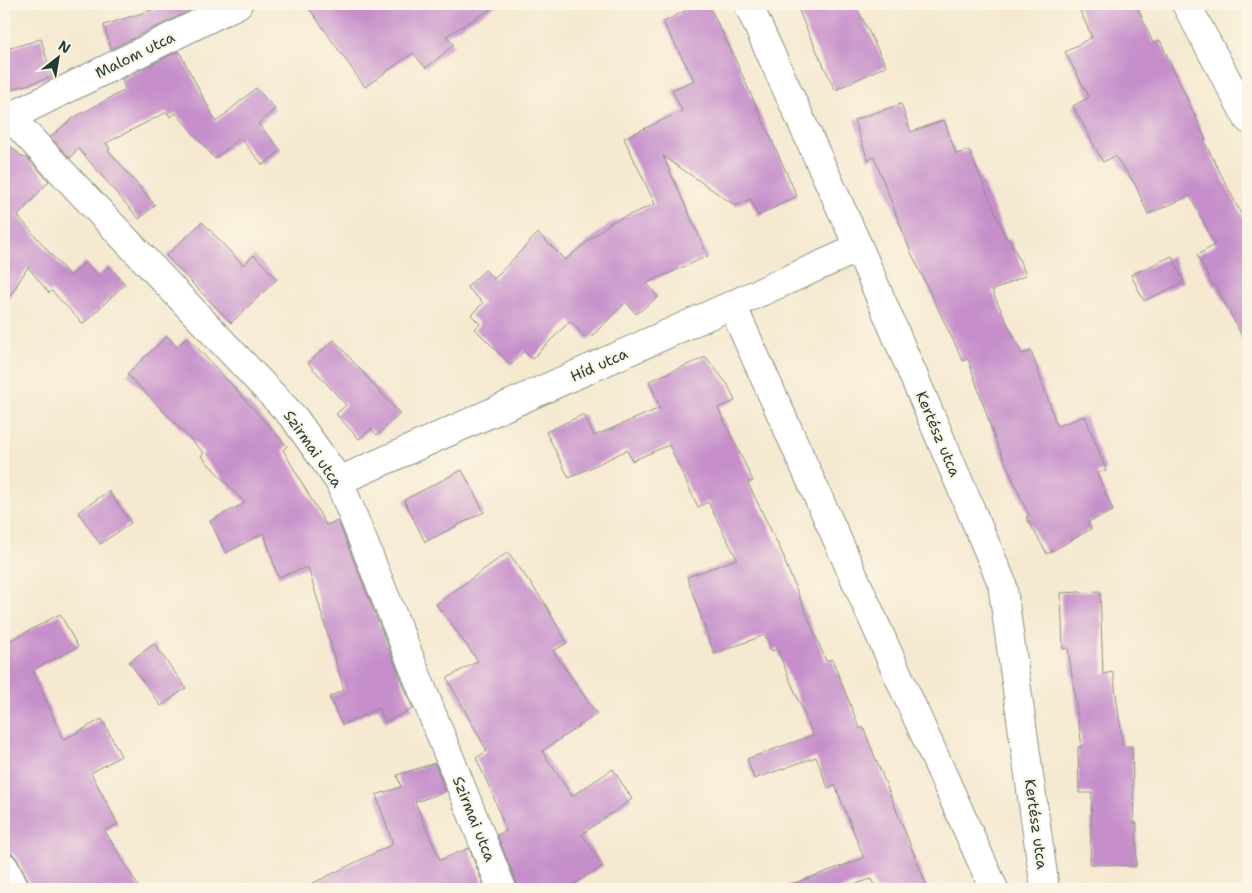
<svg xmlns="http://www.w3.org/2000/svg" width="1252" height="893" font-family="'Shantell Sans',sans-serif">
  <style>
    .building { fill: #c68fcb }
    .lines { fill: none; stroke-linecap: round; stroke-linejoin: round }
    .minor-casing { stroke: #8a9382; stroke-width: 30 }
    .minor { stroke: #fff; stroke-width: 28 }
    .labels { text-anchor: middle; stroke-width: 4; stroke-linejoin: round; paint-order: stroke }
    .street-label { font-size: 15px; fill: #1f3d34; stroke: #fcf5e5 }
  </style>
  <rect width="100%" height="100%" fill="#fcf5e5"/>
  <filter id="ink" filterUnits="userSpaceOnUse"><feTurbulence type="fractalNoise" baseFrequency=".02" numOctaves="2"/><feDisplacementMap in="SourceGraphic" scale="10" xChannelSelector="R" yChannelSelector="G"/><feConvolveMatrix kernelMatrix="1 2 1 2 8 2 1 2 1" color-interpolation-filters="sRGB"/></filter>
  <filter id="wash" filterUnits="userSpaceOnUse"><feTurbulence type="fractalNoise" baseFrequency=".0096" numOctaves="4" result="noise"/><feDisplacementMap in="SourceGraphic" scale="20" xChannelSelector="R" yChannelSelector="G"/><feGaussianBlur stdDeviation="1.12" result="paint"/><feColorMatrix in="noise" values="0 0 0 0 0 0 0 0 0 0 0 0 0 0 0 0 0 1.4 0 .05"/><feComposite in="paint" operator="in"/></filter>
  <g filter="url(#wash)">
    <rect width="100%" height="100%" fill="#f5e9d0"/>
    <g id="blocks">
      <path class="building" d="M171 4H203L111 49 104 25Z
        M306 4H499L446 36 454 45 426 68 413 53 365 87Z
        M699 4H708L730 48 797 196 758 216 750 199 736 206 663 156 708 256 647 283 658 297 636 314 626 302 588 340 570 321 532 359 524 351 511 365 475 329 480 324 471 315 483 303 467 287 485 270 494 279 538 233 565 260 610 223 655 204 624 138 682 111 672 90 694 80 663 22Z
        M796 4H855L886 66 835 90 808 32Z
        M1077 4H1136L1153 43 1160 40 1206 140 1204 141 1248 227V348L1216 286 1214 287 1197 255 1215 245 1190 196 1148 214 1135 184 1115 156 1103 162 1073 106 1089 97 1065 52 1092 37Z
        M41 39 52 77 4 92V50Z
        M179 51 216 122 256 88 275 109 258 124 281 150 263 165 240 138 215 159 176 113 170 117 167 112 106 143 110 149 108 150 155 205 139 219 78 148 70 158 50 137 73 118 125 90 122 79Z
        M901 104 911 132 944 120 956 154 969 150 1007 240 1010 239 1026 275 992 291 1022 354 1031 351 1057 426 1085 416 1106 470 1097 473 1113 511 1088 522 1091 529 1047 554 1026 517 1029 516 995 439 968 359 963 361 927 286 910 250 874 157 868 160 854 120Z
        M4 141 24 158 26 157 49 181 18 216 70 276 85 262 98 276 109 266 125 284 83 324 52 291 49 293 28 267 4 306Z
        M202 222 243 265 254 255 277 279 231 323 166 256Z
        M1172 256 1184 282 1144 301 1131 275Z
        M167 336 177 347 187 337 229 382 287 446 283 450 326 525 338 521 413 709 385 722 379 708 342 725 329 697 344 690 308 567 278 577 264 533 226 553 210 521 245 503 201 456 204 453 127 374Z
        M334 340 400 414 377 435 371 429 359 439 336 414 346 405 308 363Z
        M706 357 728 385 735 401 718 408 753 481 748 483 785 559 784 560 826 661 832 659 860 729 863 727 928 889H876L871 879 841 889H787V886L864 858 835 785 828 788 816 757 754 779 747 759 813 735 777 649 772 651 765 635 714 654 687 577 737 559 708 502 698 507 669 445 632 461 627 450 569 478 546 432 584 414 594 436 660 408 649 381Z
        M462 470 484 512 425 542 404 500Z
        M109 491 131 523 100 544 78 512Z
        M508 552 544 602 567 643 553 651 597 714 542 751 572 796 613 769 632 799 582 834 603 866 566 889H517V883L497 835 506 831 493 795 476 758 487 751 447 678 478 661 436 604Z
        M1100 591 1103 674 1113 672 1123 746H1132L1134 823H1137L1136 866 1090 864 1092 793H1079L1078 747H1082L1068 648 1063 649 1061 593Z
        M60 614 78 647 33 670 63 740 102 719 121 756 91 773 118 824 105 831 140 889H31L29 882 18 860 13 854 7 852 4 845V644Z
        M154 644 186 688 161 706 129 662Z
        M435 763 445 792 415 802 440 860 469 848 485 889H301L393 844 376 795 401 787 397 775Z"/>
    </g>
  </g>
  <g filter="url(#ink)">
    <use href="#blocks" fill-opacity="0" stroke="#8a9382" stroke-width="1"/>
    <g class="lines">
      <defs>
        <path id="minor" d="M748 4 859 248 1002 583 1045 889
          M1186 4 1248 119
          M10 117 295 419 339 481 502 889
          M4 118 10 117 238 4
          M732 305 994 889
          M339 481 859 248
          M4 867 15 889"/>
      </defs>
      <use href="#minor" class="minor-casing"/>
      <use href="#minor" class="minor"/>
    </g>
  </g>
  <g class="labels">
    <g class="street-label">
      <text transform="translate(135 55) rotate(-26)" y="5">Malom utca</text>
      <text transform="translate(599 365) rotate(-24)" y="5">Híd utca</text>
      <text transform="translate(938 434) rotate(67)" y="5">Kertész utca</text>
      <text transform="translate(313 449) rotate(55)" y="5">Szirmai utca</text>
      <text transform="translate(474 819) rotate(68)" y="5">Szirmai utca</text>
      <text transform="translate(1036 824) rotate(82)" y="5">Kertész utca</text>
    </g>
  </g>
  <rect width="1252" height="893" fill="none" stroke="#fcf5e5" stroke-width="20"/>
  <g transform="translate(58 58) rotate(31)" stroke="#fcf5e5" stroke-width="4" paint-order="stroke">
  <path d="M0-4L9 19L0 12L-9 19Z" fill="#1f3d34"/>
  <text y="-8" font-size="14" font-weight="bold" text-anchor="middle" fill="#1f3d34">N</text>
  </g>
</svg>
